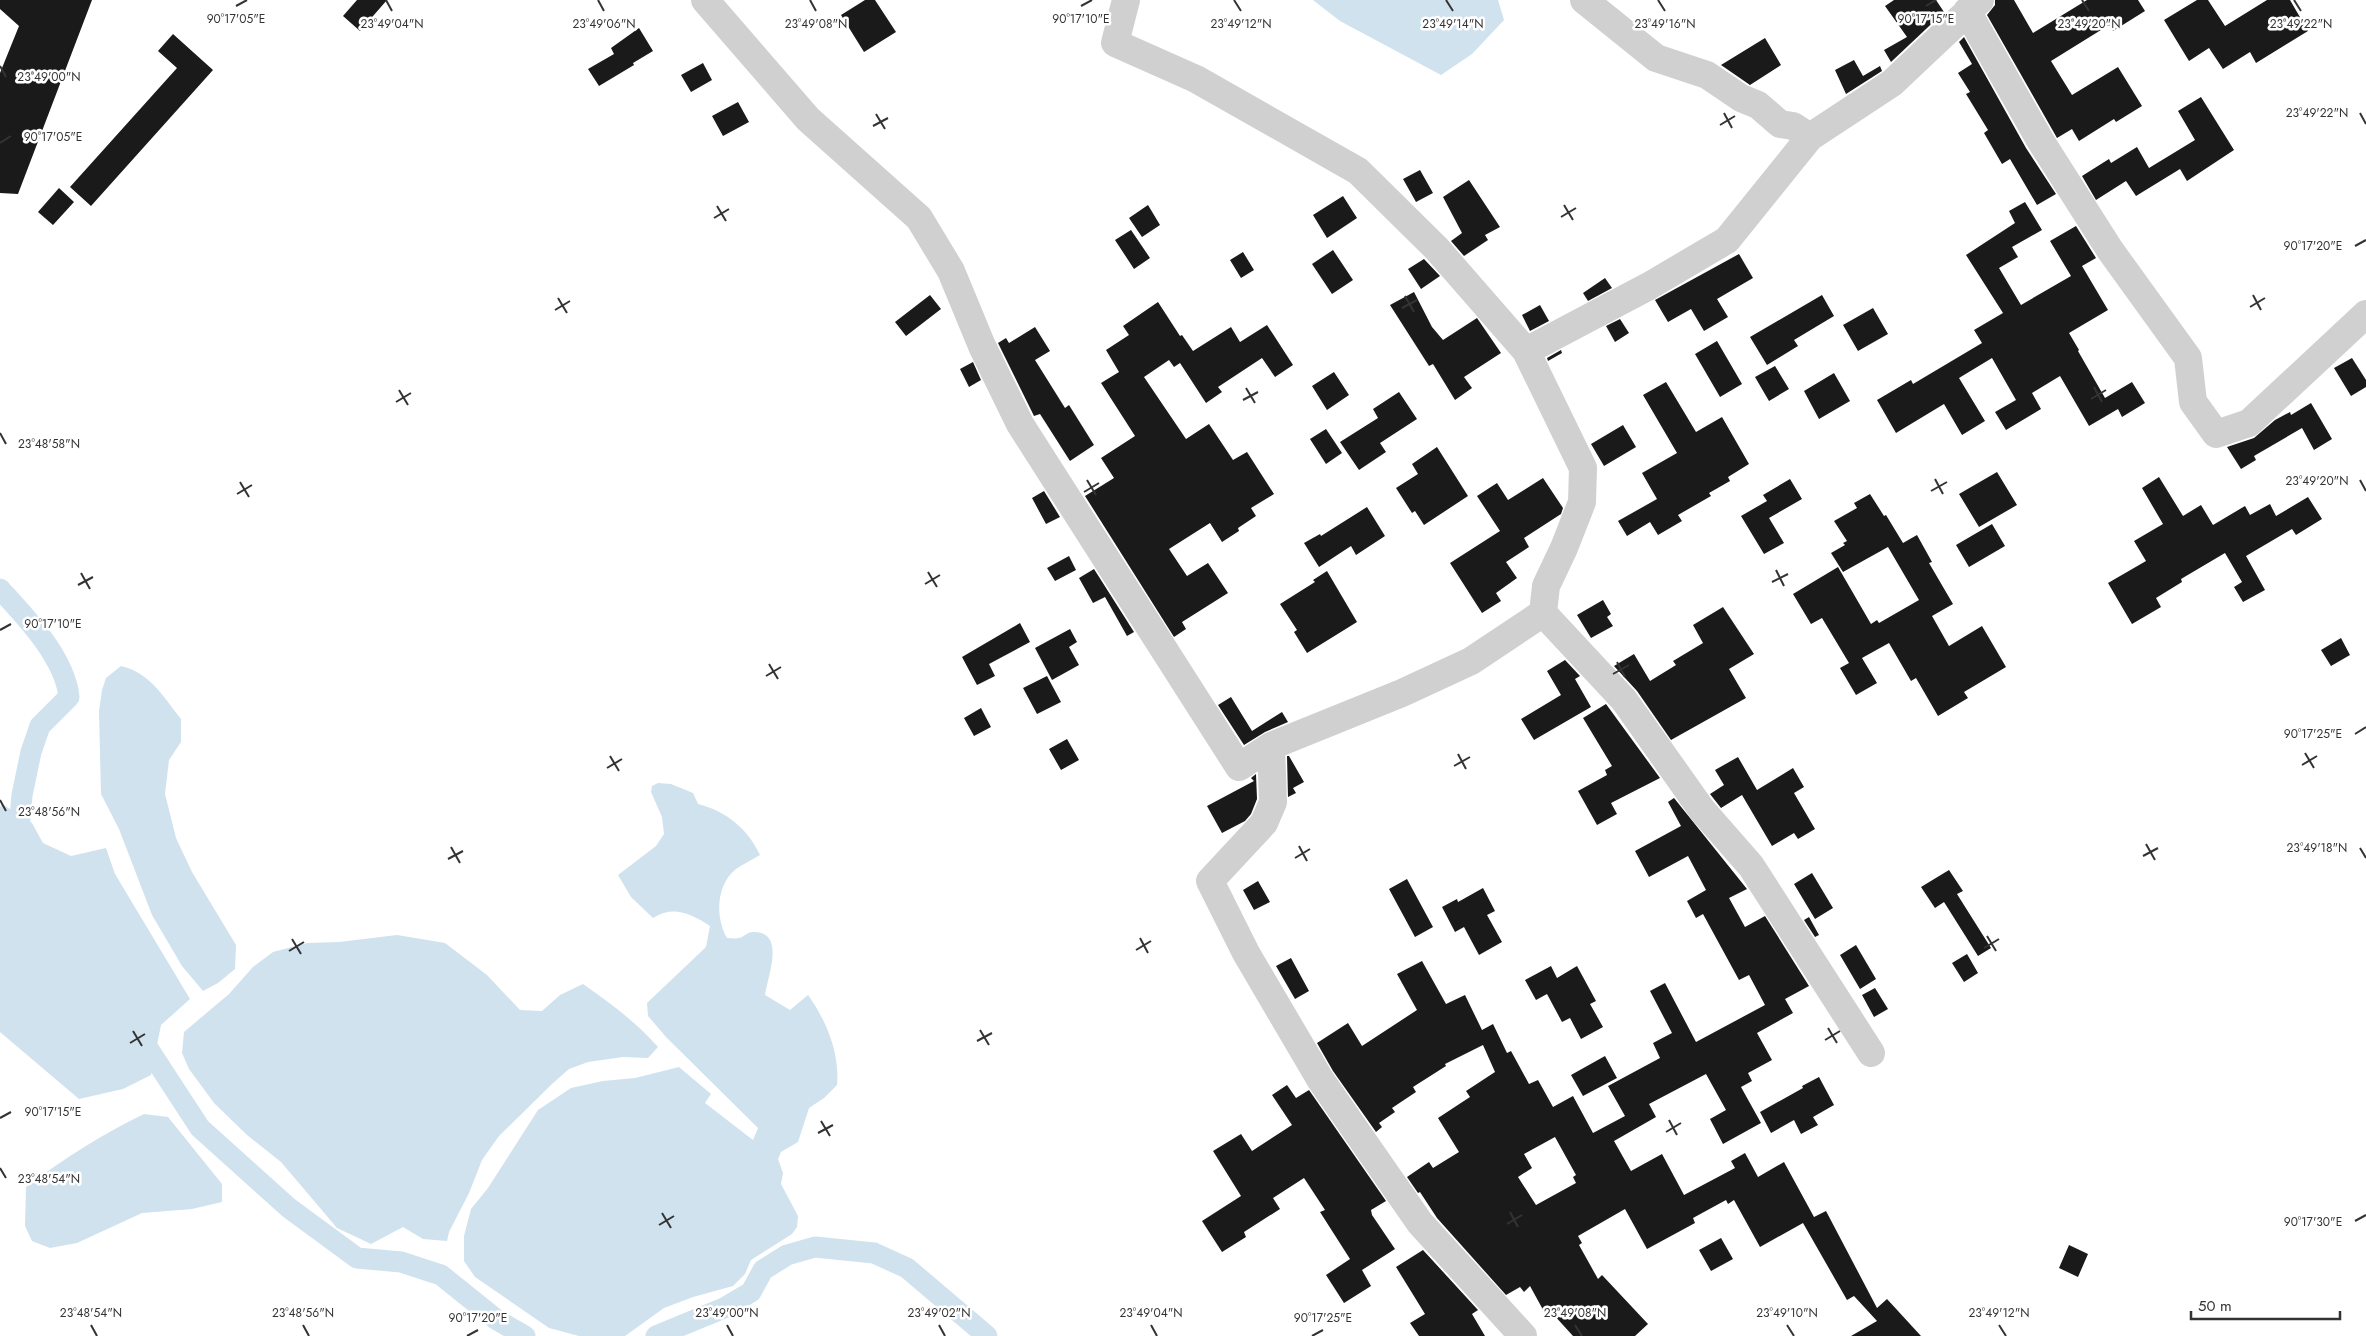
<svg xmlns="http://www.w3.org/2000/svg" width="2366" height="1336" font-family="Jost,sans-serif">
  <style>
    .water { fill: #cfe2ee }
    .lines { fill: none; stroke-linecap: round; stroke-linejoin: round }
    .canal { stroke: #cfe2ee; stroke-width: 21 }
    .building { fill: #1a1a1a; fill-rule: evenodd }
    .minor { stroke: #d0d0d0; stroke-width: 28 }
    .ticks { fill: none; stroke: #333; stroke-width: 2 }
    .ticks-label { font-size: 12px; text-anchor: middle; fill: #333; stroke: #fff; stroke-width: 5; stroke-linejoin: round; paint-order: stroke }
  </style>
  <rect width="100%" height="100%" fill="#fff"/>
  <path class="water" d="M1313 0H1498L1504 20 1472 54 1441 75 1340 21Z
    M121 666C150 673 163 696 181 719V742L169 760 165 794 176 838 192 872 236 945 235 969 218 983 203 991 182 966 152 915 119 829 101 794 99 711 102 690 106 678Z
    M658 783 671 784 693 793 698 804C726 811 748 829 760 855 752 860 743 864 736 869 716 885 715 917 727 938 731 938 736 939 739 938 744 937 747 932 753 932 786 931 768 975 765 995L790 1010 808 995C826 1020 840 1053 837 1085L824 1098 809 1108 798 1142 781 1152 778 1159 783 1173 781 1184 798 1216 797 1227 792 1234 751 1260 745 1274 733 1286 693 1297 664 1308 625 1336H579L549 1328 475 1277 464 1261V1236L471 1209 488 1188 538 1110 571 1088 603 1081 635 1078 679 1067 711 1094 705 1103 753 1140 758 1128 666 1037 648 1016 647 1003 706 947 710 926C691 914 674 905 653 918L631 897 618 875 656 846 664 834 662 817 651 792 652 786Z
    M2 804 32 823 43 843 71 856 106 848 115 874 190 999 161 1025 151 1075 123 1089 79 1099 0 1032V807Z
    M397 935 445 943 487 975 520 1010 542 1011 560 995 583 984C610 1003 636 1022 658 1047L648 1058 623 1057 588 1062 569 1069 552 1084 499 1136 482 1160 469 1193 449 1232 447 1241 423 1239 403 1227 371 1244 337 1228 281 1162 247 1135 214 1103 189 1069 182 1053 184 1032 229 994 253 967 273 952 307 943 339 942Z
    M144 1114 168 1117 222 1184V1202L192 1209 142 1213 77 1243 50 1248 32 1241 25 1226 26 1187C64 1159 102 1134 144 1114Z"/>
  <g class="lines">
    <path class="canal" d="M0 589C26 617 65 658 69 697L40 726 31 752 22 795 19 830 24 842
      M138 1033 200 1128 289 1208 357 1258 401 1262 441 1275 497 1320 525 1336
      M656 1336 724 1308 751 1292 763 1270 787 1255 815 1247 874 1253 907 1268 987 1336"/>
  </g>
  <path class="building" d="M0 0H92L18 194 0 193V73L19 26 0 9Z
    M357 0H387L360 31 343 16Z
    M865 0H875L896 32 864 52 841 15Z
    M1894 0H1936L1944 12 1891 62 1884 50 1907 37 1885 6Z
    M1995 0H2014L2033 33 2087 0H2138L2145 11 2113 31 2109 25 2051 61 2072 95 2118 67 2142 106 2116 122 2114 119 2079 141 2072 129 2057 138 1987 15 1995 5Z
    M2197 0H2208L2225 26 2267 0H2290L2308 31 2256 63 2250 52 2223 69 2209 48 2189 61 2164 20Z
    M639 28 653 51 633 63 634 65 599 86 588 69 614 54 611 48Z
    M173 34 213 70 91 206 70 187 177 68 158 51Z
    M1964 37 2026 148 2056 194 2037 205 2010 159 2002 164 1984 133 1988 130 1966 94 1970 92 1958 73 1972 64 1959 42Z
    M1765 38 1781 65 1750 85 1721 65Z
    M1854 60 1863 76 1880 66 1882 71 1846 94 1835 70Z
    M703 63 712 80 691 92 681 75Z
    M2201 97 2234 150 2187 181 2180 169 2136 196 2126 181 2096 200 2082 176 2109 159 2111 163 2137 147 2149 168 2195 140 2178 111Z
    M738 102 749 122 723 136 712 116Z
    M1420 170 1433 193 1416 202 1403 179Z
    M1469 180 1500 227 1485 235 1488 240 1464 256 1451 241 1462 233 1443 197Z
    M59 188 74 202 53 225 38 212Z
    M1343 196 1357 218 1327 238 1313 215Z
    M2025 202 2042 230 2012 247 2018 257 1999 268 2021 305 2071 276 2050 241 2076 226 2096 258 2082 266 2108 310 2069 333 2079 350 2078 351 2105 398 2132 382 2145 403 2122 417 2118 409 2089 426 2060 376 2032 393 2041 409 2006 430 1995 412 2016 400 1992 358 1959 378 1985 421 1962 435 1944 404 1896 433 1877 400 1911 380 1913 384 1982 343 1974 330 2003 313 1966 255 2015 223 2009 211Z
    M1148 205 1160 225 1142 237 1129 218Z
    M1131 230 1150 258 1134 269 1115 240Z
    M1333 250 1353 280 1332 294 1312 264Z
    M1243 252 1254 270 1241 278 1230 260Z
    M1739 254 1753 278 1717 299 1728 317 1704 331 1691 309 1668 322 1655 300Z
    M1424 259 1440 276 1421 289 1408 269Z
    M1605 278 1612 288 1588 301 1583 293Z
    M1414 292 1432 327 1443 340 1477 318 1501 353 1464 377 1472 388 1455 400 1433 364 1429 366 1390 305Z
    M930 295 941 309 906 336 895 322Z
    M1822 295 1834 316 1794 340 1798 346 1767 365 1750 337Z
    M1158 302 1180 336 1182 335 1193 351 1231 327 1240 342 1267 325 1293 365 1275 377 1262 358 1218 387 1222 392 1206 403 1180 363 1174 367 1169 360 1144 377 1186 439 1209 424 1233 460 1247 452 1274 494 1251 508 1256 516 1238 528 1239 531 1222 542 1210 523 1169 549 1187 576 1208 563 1228 593 1182 622 1186 629 1174 637 1085 496 1114 478 1101 458 1135 436 1101 383 1119 372 1106 350 1129 335 1123 326Z
    M1540 305 1549 321 1530 331 1522 315Z
    M1873 308 1888 334 1858 351 1843 325Z
    M1620 319 1629 333 1615 342 1606 326Z
    M1035 327 1050 351 1035 360 1065 408 1069 405 1094 445 1070 461 1040 414 1034 416 998 343 1006 338 1009 343Z
    M1717 341 1742 384 1720 397 1695 354Z
    M1561 350 1562 353 1548 361 1547 358Z
    M2352 358 2366 380V387L2351 396 2334 368Z
    M973 362 981 380 969 387 960 369Z
    M1775 366 1789 389 1769 401 1755 377Z
    M1334 372 1349 395 1327 410 1312 386Z
    M1834 373 1850 401 1819 419 1804 391Z
    M1666 382 1696 432 1722 417 1749 464 1728 477 1730 481 1709 493 1711 496 1678 515 1682 521 1658 535 1650 522 1627 536 1618 521 1657 499 1642 473 1677 453 1643 395Z
    M1399 392 1417 419 1380 443 1386 452 1359 470 1340 442 1378 418 1373 409Z
    M2311 403 2332 439 2314 450 2302 428 2254 456 2256 460 2241 469 2227 447 2254 438 2275 420 2290 412 2291 415Z
    M1623 425 1636 447 1604 466 1591 444Z
    M1326 429 1342 453 1326 464 1310 439Z
    M1437 447 1468 496 1424 525 1415 511 1412 513 1396 488 1418 474 1412 464Z
    M1997 472 2017 505 1979 527 1959 494Z
    M2159 477 2183 516 2201 505 2213 525 2245 506 2250 515 2270 504 2276 516 2308 497 2322 519 2296 535 2292 529 2246 556 2265 590 2243 602 2234 587 2242 582 2225 553 2181 579 2182 582 2156 598 2161 607 2132 624 2108 583 2146 561 2134 541 2163 524 2142 488Z
    M1543 478 1563 508 1561 514 1524 538 1529 547 1506 562 1517 578 1496 593 1501 601 1482 613 1450 563 1500 531 1477 496 1497 483 1508 500Z
    M1790 479 1802 499 1769 518 1784 543 1764 554 1741 516 1767 501 1763 495Z
    M1044 491 1060 517 1046 524 1032 498Z
    M1870 494 1884 516 1886 515 1903 543 1917 535 1932 562 1929 563 1953 604 1932 616 1949 646 1982 626 2006 667 1964 692 1968 698 1938 716 1916 678 1911 681 1889 643 1862 658 1877 683 1856 695 1840 668 1849 663 1822 618 1811 624 1793 594 1838 567 1871 624 1877 620 1879 623 1919 600 1888 547 1843 572 1831 553 1845 545 1843 543 1847 541 1834 521 1857 508 1854 503Z
    M1367 507 1385 536 1356 555 1351 546 1319 567 1304 543 1320 534 1321 536Z
    M1992 524 2005 546 1969 567 1956 545Z
    M1069 556 1076 570 1055 581 1047 568Z
    M1094 569 1134 632 1127 636 1105 597 1093 603 1079 578Z
    M1327 571 1357 622 1307 653 1294 632 1297 630 1280 604 1315 582 1313 580Z
    M1603 600 1611 614 1607 617 1613 626 1591 638 1577 615Z
    M1723 607 1754 654 1729 669 1746 698 1671 740 1637 691 1614 666 1634 654 1650 681 1676 665 1673 661 1703 643 1693 625Z
    M1020 623 1030 642 989 664 995 676 977 685 962 657Z
    M1070 629 1077 642 1069 647 1079 665 1052 680 1035 648Z
    M2341 638 2350 655 2331 666 2321 650Z
    M1565 660 1580 676 1575 679 1591 707 1534 740 1521 719 1561 695 1547 671Z
    M1047 676 1061 702 1037 714 1023 688Z
    M1231 697 1252 731 1282 712 1288 722 1265 732 1244 745 1218 705Z
    M1606 704 1660 778 1611 803 1617 814 1597 825 1578 791 1607 775 1605 770 1612 766 1583 718Z
    M981 708 991 727 974 736 964 718Z
    M1067 739 1079 760 1061 770 1049 749Z
    M1287 756H1289L1304 782 1293 788 1296 793 1288 797Z
    M1738 757 1757 790 1793 768 1804 787 1794 793 1815 829 1798 839 1794 833 1772 846 1742 795 1721 808 1710 794 1724 785 1715 770Z
    M1256 774 1257 799 1251 814 1245 821 1222 833 1207 806 1254 781 1251 778Z
    M1674 798 1747 889 1729 898 1745 927 1765 916 1809 986 1785 999 1793 1013 1757 1033 1772 1060 1748 1073 1752 1081 1741 1087 1761 1123 1723 1144 1710 1119 1726 1110 1706 1074 1649 1104 1656 1117 1614 1141 1631 1171 1662 1154 1684 1195 1735 1168 1731 1161 1745 1153 1758 1177 1784 1162 1814 1217 1826 1211 1877 1308 1887 1299 1921 1336H1851L1877 1321 1854 1296 1847 1300 1803 1223 1760 1247 1734 1200 1728 1204 1726 1200 1693 1218 1695 1223 1647 1249 1625 1209 1578 1236 1582 1243 1579 1245 1598 1279 1602 1275 1648 1324 1635 1336H1573L1553 1314 1547 1317 1530 1286 1524 1292 1520 1287 1506 1295 1437 1218 1420 1192 1418 1193 1407 1177 1429 1162 1433 1168 1459 1152 1438 1118 1470 1097 1466 1091 1495 1072 1483 1045 1445 1064 1446 1066 1413 1087 1416 1092 1392 1108 1395 1112 1379 1123 1382 1127 1376 1132 1333 1071 1317 1043 1348 1023 1362 1046 1417 1010 1397 974 1422 961 1446 1004 1465 995 1482 1030 1493 1024 1507 1053 1511 1051 1529 1084 1538 1080 1553 1107 1573 1096 1593 1133 1625 1116 1608 1086 1660 1058 1653 1043 1672 1033 1650 991 1665 983 1696 1042 1765 1005 1749 975 1739 980 1703 914 1696 918 1687 901 1706 890 1688 856 1649 877 1635 851 1681 826 1668 802ZM1555 1137 1576 1175 1573 1177 1576 1183 1536 1205 1518 1177 1532 1168 1524 1154Z
    M1949 870 1963 891 1957 894 1991 948 1978 956 1944 902 1935 908 1921 887Z
    M1812 873 1833 908 1815 919 1794 884Z
    M1407 879 1433 927 1415 937 1389 889Z
    M1258 881 1270 902 1254 910 1243 890Z
    M1483 888 1495 911 1487 915 1502 942 1479 955 1464 927 1455 932 1442 907 1457 899 1458 902Z
    M1809 917 1819 935 1815 937 1804 920Z
    M1856 945 1876 979 1860 989 1840 955Z
    M1967 954 1978 973 1964 982 1952 963Z
    M1291 958 1309 991 1295 999 1276 966Z
    M1551 966 1557 978 1577 966 1596 1001 1590 1004 1603 1027 1581 1039 1570 1018 1562 1022 1547 994 1536 1000 1525 980Z
    M1875 988 1888 1009 1874 1017 1862 995Z
    M1605 1056 1617 1078 1583 1096 1571 1075Z
    M1819 1077 1834 1105 1813 1117 1818 1125 1801 1134 1794 1120 1771 1133 1760 1112 1803 1088 1802 1086Z
    M1287 1085 1296 1098 1309 1090 1386 1201 1371 1210 1372 1215 1395 1249 1362 1270 1371 1286 1344 1303 1326 1275 1350 1259 1320 1212 1325 1210 1304 1178 1273 1198 1280 1209 1244 1232 1246 1237 1222 1252 1202 1221 1241 1196 1213 1151 1241 1134 1252 1151 1292 1125 1272 1095Z
    M1721 1238 1733 1259 1711 1271 1699 1250Z
    M2069 1245 2088 1254 2078 1277 2059 1268Z
    M1423 1250 1478 1310 1472 1314 1485 1336H1419L1410 1323 1425 1314 1396 1267Z"/>
  <g class="lines">
    <path class="minor" d="M705 0 808 119 919 218 951 271 982 346 1020 424 1239 767 1271 746 1273 802 1264 823 1210 881 1246 953 1320 1079 1420 1223 1523 1336
      M1126 0 1115 43 1196 79 1358 171 1437 249 1526 351
      M1584 0 1656 58 1707 75 1741 98 1758 105 1780 124 1793 126 1810 137
      M1967 11 2040 140 2110 250 2188 358 2193 402 2216 434 2249 423 2366 314
      M1543 613 1624 700 1702 810 1751 866 1871 1053
      M1271 746 1402 693 1471 661 1543 613 1546 586 1564 548 1582 502 1583 468 1526 351 1649 286 1727 240 1810 137 1892 83 1980 0"/>
  </g>
  <path class="ticks" d="M386 0 392 11M598 0 604 11M810 0 816 11M1234 0 1241 11M1446 0 1453 11M1658 0 1665 11M2082 0 2089 11M2294 0 2301 11M236 6 247 0M1081 6 1092 0M1926 6 1936 0M0 66 6 77M1724 113 1732 128M2360 113 2366 124M876 114 885 129M1720 125 1735 116M873 126 888 118M0 143 11 136M1564 205 1573 220M717 206 726 221M1561 217 1576 208M714 218 729 209M2355 246 2366 240M2253 295 2261 310M1405 296 1414 312M558 298 567 313M2250 307 2265 298M1402 308 1417 300M555 310 570 301M2094 387 2102 402M1246 388 1255 403M399 390 408 405M2091 399 2106 390M1243 400 1258 392M396 402 411 393M0 433 6 444M1935 479 1943 494M1087 480 1096 495M2360 480 2366 491M240 482 249 497M1931 491 1947 482M1084 492 1099 483M237 494 252 485M1776 570 1784 586M928 572 937 587M81 573 90 589M1772 582 1788 574M925 584 940 575M78 585 93 577M0 630 11 624M1617 662 1625 677M769 664 778 679M1613 674 1629 665M766 676 781 667M2355 734 2366 727M2305 753 2314 768M1458 754 1466 769M610 756 619 771M2302 765 2317 756M1454 766 1470 757M607 768 622 759M0 800 6 811M2146 844 2155 860M1299 846 1307 861M451 847 460 863M2360 848 2366 858M2143 856 2158 848M1295 858 1310 849M448 859 463 851M1987 936 1996 951M1140 938 1148 953M292 939 301 954M1984 948 1999 939M1136 950 1151 941M289 951 304 942M1828 1028 1837 1043M980 1030 989 1045M133 1031 142 1046M1825 1040 1840 1031M977 1041 992 1033M130 1043 145 1034M0 1118 11 1112M1669 1120 1677 1135M821 1121 830 1136M1666 1132 1681 1123M818 1133 833 1125M0 1168 6 1178M1510 1212 1518 1227M662 1213 671 1228M2355 1221 2366 1215M1507 1224 1522 1215M659 1225 674 1216M91 1325 97 1336M303 1325 309 1336M727 1325 733 1336M939 1325 945 1336M1151 1325 1157 1336M1575 1325 1582 1336M1787 1325 1794 1336M1999 1325 2006 1336M467 1336 478 1330M1312 1336 1323 1330"/>
  <g class="ticks-label">
    <text x="236" y="23">90°17'05"E</text>
    <text x="1081" y="23">90°17'10"E</text>
    <text x="1926" y="23">90°17'15"E</text>
    <text x="2301" y="28">23°49'22"N</text>
    <text x="392" y="28">23°49'04"N</text>
    <text x="604" y="28">23°49'06"N</text>
    <text x="816" y="28">23°49'08"N</text>
    <text x="1241" y="28">23°49'12"N</text>
    <text x="1453" y="28">23°49'14"N</text>
    <text x="2089" y="28">23°49'20"N</text>
    <text x="1665" y="28">23°49'16"N</text>
    <text x="49" y="81">23°49'00"N</text>
    <text x="2317" y="117">23°49'22"N</text>
    <text x="53" y="141">90°17'05"E</text>
    <text x="2313" y="250">90°17'20"E</text>
    <text x="49" y="448">23°48'58"N</text>
    <text x="2317" y="485">23°49'20"N</text>
    <text x="53" y="628">90°17'10"E</text>
    <text x="2313" y="738">90°17'25"E</text>
    <text x="49" y="816">23°48'56"N</text>
    <text x="2317" y="852">23°49'18"N</text>
    <text x="53" y="1116">90°17'15"E</text>
    <text x="49" y="1183">23°48'54"N</text>
    <text x="2313" y="1226">90°17'30"E</text>
    <text x="91" y="1317">23°48'54"N</text>
    <text x="303" y="1317">23°48'56"N</text>
    <text x="727" y="1317">23°49'00"N</text>
    <text x="939" y="1317">23°49'02"N</text>
    <text x="1151" y="1317">23°49'04"N</text>
    <text x="1575" y="1317">23°49'08"N</text>
    <text x="1787" y="1317">23°49'10"N</text>
    <text x="1999" y="1317">23°49'12"N</text>
    <text x="478" y="1322">90°17'20"E</text>
    <text x="1323" y="1322">90°17'25"E</text>
  </g>
  <path d="M2191 1311v8h149v-8" fill="none" stroke="#333333" stroke-width="2.5"/>
  <text x="2198" y="1311" font-size="15" fill="#333333" stroke="#ffffff" stroke-width="4" paint-order="stroke">50 m</text>
</svg>
